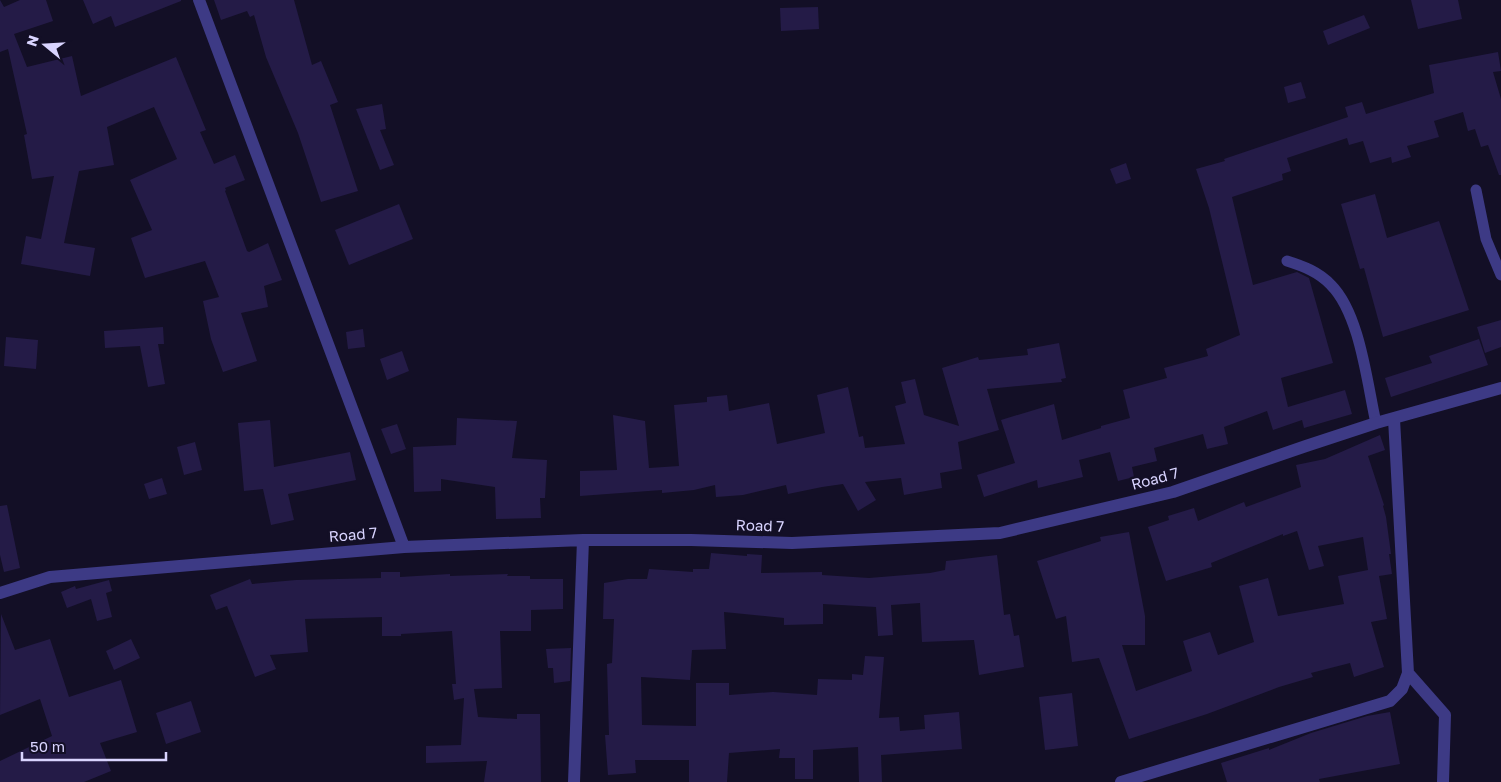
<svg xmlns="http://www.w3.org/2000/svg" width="1501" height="782" font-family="'Golos Text',sans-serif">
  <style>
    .building { fill: #241b47 }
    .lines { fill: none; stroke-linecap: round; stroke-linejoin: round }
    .service { stroke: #3d3a85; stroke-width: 11 }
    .minor { stroke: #3d3a85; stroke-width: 12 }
    .labels { text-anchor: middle; stroke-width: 5; stroke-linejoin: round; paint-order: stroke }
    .street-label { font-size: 15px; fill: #d9d4ff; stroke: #130f26 }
  </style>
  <rect width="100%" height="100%" fill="#130f26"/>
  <path class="building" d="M0 0 4 7 20 0H46L53 21 14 34 27 67 72 56 81 96 176 57 206 130 200 132 214 164 235 155 245 180 225 188 226 190 225 191 247 251 249 252 268 243 282 280 264 286 268 307 241 313 257 361 223 372 211 339 203 301 219 297 205 261 145 278 131 238 152 230 130 180 177 159 154 107 107 127 114 165 79 171 64 243 95 248 90 276 21 264 26 236 41 239 54 176 32 179 24 135 27 134 8 49 0 52Z
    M83 0H181V1L115 27 111 16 93 24Z
    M214 0H294L312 65 321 61 338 102 330 105 358 191 321 202 298 133 266 57 254 15 250 17 247 11 221 20Z
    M1411 0H1458L1462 19 1418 29Z
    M818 7 819 29 781 31 780 8Z
    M1364 15 1370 28 1328 45 1323 31Z
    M1498 52 1501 71 1493 72 1501 99V175H1499L1488 145 1481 147 1475 129 1468 131 1463 112 1434 121 1439 137 1407 146 1411 157 1392 163 1391 157 1370 163 1363 141 1349 145 1347 138 1287 158 1291 171 1282 174 1283 180 1232 197 1253 285 1297 272 1309 278 1333 363 1281 378 1288 407 1345 390 1352 414 1304 428 1302 420 1273 430 1267 411 1224 427 1228 444 1207 449 1203 434 1154 448 1157 461 1132 467 1134 477 1118 481 1110 452 1079 460 1083 477 1038 488 1037 480 984 497 977 475 1015 463 1001 420 1054 404 1062 440 1101 428V426L1130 418 1123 390 1167 378 1164 368 1208 356 1206 349 1240 335 1209 208 1196 169 1225 161 1224 159 1348 117 1345 107 1362 102 1366 114 1434 93 1429 65Z
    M1301 82 1306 98 1288 103 1284 87Z
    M382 104 386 129 380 130 394 165 380 170 356 109Z
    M1126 163 1131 179 1116 184 1110 169Z
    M1375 194 1387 238 1439 221 1469 310 1383 337 1364 268 1360 269 1341 204Z
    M399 204 413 239 349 265 335 230Z
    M1501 320V347L1485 353 1477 327Z
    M163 327 164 344H158L165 384 148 387 140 346 105 348 104 331Z
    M363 329 365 347 348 349 346 332Z
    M6 337 38 340 36 369 4 366Z
    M1479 339 1488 365 1391 397 1385 378 1432 363 1429 356Z
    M1059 343 1066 378 1061 379 1062 382 987 389 999 430 958 442 962 469 940 473 942 488 904 495 901 478 865 482 876 500 858 511 843 484 822 487 788 494 786 485 743 495 716 497 715 485 694 490 662 493V490L580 496V471L617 470 613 415 645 421 649 468 679 466 674 405 707 402V397L727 395 729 411 769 403 777 444 825 433 817 395 848 387 859 437 863 436 865 448 905 444 895 406 906 403 901 382 915 379 924 415 959 426 942 368 978 357 979 360 1028 355 1027 349Z
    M402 351 409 371 387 380 380 359Z
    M457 418 517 421 512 458 547 460 545 498H540L541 518 496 519 495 487 441 479V491L414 492 413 447 456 445Z
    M270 420 274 467 350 452 356 480 288 494 294 520 271 525 263 489 244 491 238 423Z
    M397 424 406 449 391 454 381 429Z
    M1380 435 1385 450 1368 456 1384 505 1383 506 1386 517 1391 554H1389L1392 574 1379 576 1387 619 1371 622 1384 667 1354 677 1350 663 1311 673 1313 677 1279 687 1207 714 1129 739 1099 658 1072 662 1066 616 1056 619 1037 561 1101 541 1100 537 1129 532 1145 616V645H1122L1136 691 1192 671 1183 641 1210 632 1218 655 1254 642 1239 586 1268 578 1278 616 1344 604 1338 576 1368 570 1363 537 1318 546 1324 566 1309 570 1297 531 1283 536V534L1211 563 1212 567 1166 581 1148 527 1169 520 1168 516 1194 508 1198 521 1244 502 1246 507 1301 487 1296 465 1325 459Z
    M195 442 202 470 184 475 177 447Z
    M162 478 167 494 149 499 144 484Z
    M7 505 20 568 4 572 0 555V506Z
    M711 553 747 556V554L762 555 761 573 822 572V575L869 578 930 573 945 570 946 561 997 555 1004 615 1010 614 1014 636 1019 635 1024 667 979 675 974 640 922 642 920 603 891 605 893 635 878 636 876 607 823 604V624L784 625V618L724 612 726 649 692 650 690 680 641 677 642 725 696 726V683H729V695L773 692 817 695 818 679 852 680V674L863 675 865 656 884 657 879 718 899 717 900 731 925 729 924 715 959 712 962 749 881 755 882 782H859L858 747 813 750V779H795V758H779L780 749 729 753 727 782H689V760H635L636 773 608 775 605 735H609L607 664 612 663 614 619H603L604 583 628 579H647L649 569 693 572V569H709Z
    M381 572H400V577L450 574V576L508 574 507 576H530V579H563V609L531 610V631H500L502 688 474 689 478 717 517 719V714H540L541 782H484L487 761 426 763V746L461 745 464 698 454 700 452 684H456L452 631 401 634V636H382V617L305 619 308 652 270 655 276 669 255 677 227 606 216 610 210 595 250 579 252 584 296 580 381 578Z
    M109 580 112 591 106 593 112 617 97 621 91 599 67 608 61 592 75 586 76 589Z
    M1 614 15 650 50 639 69 697 121 680 137 732 100 743 111 771 84 782H0V761L52 736 40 699 0 715Z
    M131 639 140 658 114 670 106 651Z
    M571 648 570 681 554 683 553 668H548L546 649Z
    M1072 693 1078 746 1045 750 1039 697Z
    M191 701 201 732 166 744 156 713Z
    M1390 712 1400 764 1319 779 1320 782H1227L1221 763 1269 748V750L1311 733 1367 716Z"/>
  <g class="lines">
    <path class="service" d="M1476 190 1486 239 1501 275
      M1287 261C1303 266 1319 272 1331 285 1360 314 1367 383 1376 423"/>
    <path class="minor" d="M199 0 404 547
      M0 593 50 577 404 547 583 540H691L792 543 1000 533 1173 492 1306 446 1376 423 1501 388
      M1408 673 1445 715 1443 782
      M574 782 583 540
      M1121 782 1390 701 1402 689 1408 673 1394 419"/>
  </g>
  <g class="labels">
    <g class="street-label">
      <text transform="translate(1155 479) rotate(-15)" y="5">Road 7</text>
      <text transform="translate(760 526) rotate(2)" y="5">Road 7</text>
      <text transform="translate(353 535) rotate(-5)" y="5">Road 7</text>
    </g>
  </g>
  <g transform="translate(45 45) rotate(288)" stroke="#130f26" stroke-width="4" paint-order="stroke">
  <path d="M0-4L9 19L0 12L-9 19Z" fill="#d9d4ff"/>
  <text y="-8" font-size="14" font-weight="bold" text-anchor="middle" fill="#d9d4ff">N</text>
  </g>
  <path d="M22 752v8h144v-8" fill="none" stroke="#d9d4ff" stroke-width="2.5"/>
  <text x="30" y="752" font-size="15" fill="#d9d4ff" stroke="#130f26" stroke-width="4" paint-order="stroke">50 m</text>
</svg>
